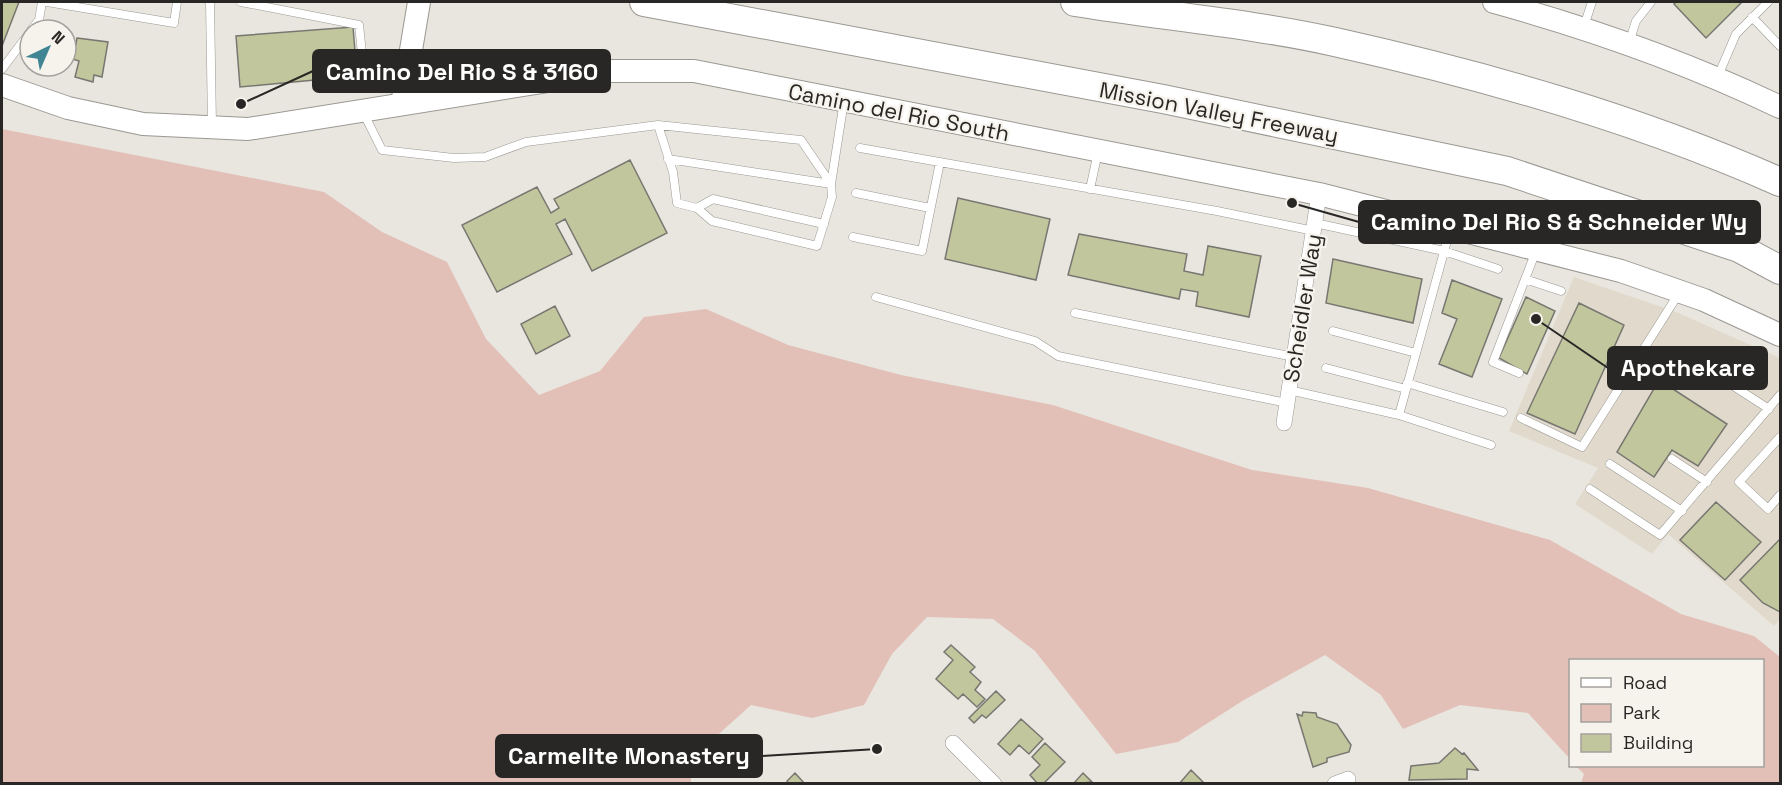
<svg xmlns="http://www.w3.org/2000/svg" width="1782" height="785" font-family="'Space Grotesk',sans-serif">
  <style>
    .built { fill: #e0d9cc }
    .green { fill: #e2c0b8 }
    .building { fill: #c2c69d; stroke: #777771; stroke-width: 1.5 }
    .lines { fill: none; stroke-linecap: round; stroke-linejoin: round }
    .lane-casing { stroke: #9a9892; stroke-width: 9 }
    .street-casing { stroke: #9a9892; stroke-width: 16 }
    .secondary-casing { stroke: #9a9892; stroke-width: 24 }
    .highway-casing { stroke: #9a9892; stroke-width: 30 }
    .lane { stroke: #fff; stroke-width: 8 }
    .street { stroke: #fff; stroke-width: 15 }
    .secondary { stroke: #fff; stroke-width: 22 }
    .highway { stroke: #fff; stroke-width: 28 }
    .labels { text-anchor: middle; stroke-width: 4.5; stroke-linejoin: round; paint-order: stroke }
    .street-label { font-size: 22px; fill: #292725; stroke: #f6f3ec }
    .leader { fill: none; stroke: #292725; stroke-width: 2 }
    .callout-dot { fill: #292725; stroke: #f6f3ec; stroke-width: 2 }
    .callout { fill: #292725; stroke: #292725; stroke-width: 2 }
    .callout-label { font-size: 24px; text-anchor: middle; font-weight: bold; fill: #fff }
  </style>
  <rect width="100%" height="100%" fill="#e9e6df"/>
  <path class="built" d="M1574 277 1676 312 1780 358V619L1774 626 1668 534 1652 554 1575 504 1598 468 1509 431Z"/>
  <path class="green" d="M2 129 324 192 382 232 447 262 486 339 539 395 600 371 644 317 706 309 788 345 901 375 1053 405 1252 470 1368 488 1550 540 1681 614 1754 636 1780 657V783H1581L1584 774 1576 766H1762V660H1570V759L1528 713 1460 705 1403 729 1381 695 1325 655 1244 700 1178 742 1116 754 1035 651 993 619 927 617 892 654 864 705 812 718 751 705 691 759V783H2Z"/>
  <path class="building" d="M2 2H19L2 46Z
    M1676 2H1742L1706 38 1674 4Z
    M353 27 357 76 240 87 236 36Z
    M77 38 108 42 102 77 94 75 93 82 75 77 79 61 66 57V42L76 44Z
    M630 160 667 233 592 271 565 219 556 224 572 254 497 292 462 225 537 187 551 213 559 208 554 199Z
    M958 198 1050 219 1036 280 945 259Z
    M1079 234 1187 254 1184 271 1203 275 1208 246 1261 256 1249 317 1196 306 1198 292 1181 289 1179 299 1068 275Z
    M1333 259 1422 279 1413 323 1326 303Z
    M1452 280 1502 299 1472 377 1439 364 1457 319 1442 313Z
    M1526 297 1555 311 1527 374 1499 358Z
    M1579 303 1624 325 1575 434 1527 413Z
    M555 306 570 336 536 354 521 324Z
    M1659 380 1727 424 1698 466 1672 450 1654 477 1617 452Z
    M1716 502 1761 542 1725 580 1680 540Z
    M1780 539V612L1763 603 1740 580Z
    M951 645 975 667 970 672 981 682 975 690 985 699 977 707 963 694 958 699 936 679 953 660 944 652Z
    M996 691 1005 700 986 718 982 715 974 723 969 718Z
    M1303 712 1316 713 1317 717 1337 724 1351 745 1349 752 1327 758V762L1313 767 1297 714 1302 716Z
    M1021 719 1043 739 1029 754 1019 745 1010 755 998 744Z
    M1045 743 1065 762 1043 784H1038L1030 775 1040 765 1032 757Z
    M1455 748 1462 754 1464 753 1478 770 1467 769V779L1409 780 1411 766 1439 763Z
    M1191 770 1205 784H1179Z
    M795 773 805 784H789L787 781Z
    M1083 773 1092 782 1073 784Z"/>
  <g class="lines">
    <defs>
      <path id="lane" d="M47 2 174 23 177 2
        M210 2 212 126
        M241 2 359 25 364 72
        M1752 17 1780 46
        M1584 26 1592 2
        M31 30 39 20 42 2
        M1629 43 1636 21 1651 2
        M2 69 30 32
        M1718 76 1736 34 1768 2
        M364 114 382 150 454 158 485 157 526 142 658 125 801 140 831 184 832 197 817 246 712 221 697 208 677 203 673 172 658 125
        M860 148 1217 211 1314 231
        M668 159 831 184 844 101
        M1090 189 1098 152
        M856 193 930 208
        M697 208 713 199 824 224
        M1315 223 1444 251 1498 269
        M1450 230 1399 415 1491 445
        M853 237 922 251 940 162
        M1525 279 1561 291
        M876 297 1035 341 1058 356 1287 403
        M1075 313 1294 357
        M1333 331 1416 353
        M1679 351 1769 409
        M1326 368 1406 389
        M1519 373 1493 362 1536 251
        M1407 383 1503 412
        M1289 390 1399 415
        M1521 418 1582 447 1679 293
        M1780 437 1739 482 1768 509 1780 495
        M1672 459 1707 482
        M1610 464 1682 511
        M1590 489 1660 535 1780 395"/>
      <path id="street" d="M1284 423 1319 194
        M953 743 994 784
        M1335 784 1348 779"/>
      <path id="secondary" d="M1494 2C1592 29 1688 63 1780 107
        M2 85 68 108 143 124 248 129 611 71H694L1319 194 1621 271 1704 300 1780 335
        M402 104 419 2"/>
      <path id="highway" d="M644 2 1163 99 1507 171 1739 248 1780 270
        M1075 2C1161 16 1249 23 1335 42 1487 76 1638 119 1780 182"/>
    </defs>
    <use href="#lane" class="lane-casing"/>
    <use href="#street" class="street-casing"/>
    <use href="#secondary" class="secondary-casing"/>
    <use href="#highway" class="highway-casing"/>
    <use href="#lane" class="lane"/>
    <use href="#street" class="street"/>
    <use href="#secondary" class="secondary"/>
    <use href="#highway" class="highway"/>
  </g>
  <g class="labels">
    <g class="street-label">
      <text transform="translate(899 112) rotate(11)" y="8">Camino del Rio South</text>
      <text transform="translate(1219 112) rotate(11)" y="8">Mission Valley Freeway</text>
      <text transform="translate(1302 308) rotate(-81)" y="8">Scheidler Way</text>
    </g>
  </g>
  <path class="leader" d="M241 104L313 71M1292 203L1359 222M1536 319L1608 368M877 749L762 756"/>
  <g class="callout-dot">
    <circle cx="241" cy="104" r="6"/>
    <circle cx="1292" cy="203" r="6"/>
    <circle cx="1536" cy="319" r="6"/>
    <circle cx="877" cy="749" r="6"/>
  </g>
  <g class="callout">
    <rect x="313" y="50" width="297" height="42" rx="6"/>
    <rect x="1359" y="201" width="401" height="42" rx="6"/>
    <rect x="1608" y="347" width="159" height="42" rx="6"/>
    <rect x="496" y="735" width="266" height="42" rx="6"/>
  </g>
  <g class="callout-label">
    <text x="462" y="80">Camino Del Rio S &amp; 3160</text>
    <text x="1559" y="230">Camino Del Rio S &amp; Schneider Wy</text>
    <text x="1688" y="376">Apothekare</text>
    <text x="629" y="764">Carmelite Monastery</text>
  </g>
  <rect width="1782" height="785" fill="none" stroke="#292725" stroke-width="6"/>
  <rect x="1569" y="659" width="195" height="108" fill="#f6f3ec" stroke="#a4a19c" stroke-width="1.5"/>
  <rect x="1581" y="678" width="30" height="9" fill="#ffffff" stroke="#a4a19c" stroke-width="1.5"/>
  <text x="1623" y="689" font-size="18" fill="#292725">Road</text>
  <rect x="1581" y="704" width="30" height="18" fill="#e2c0b8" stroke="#a4a19c" stroke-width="1.5"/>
  <text x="1623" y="719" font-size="18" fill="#292725">Park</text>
  <rect x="1581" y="734" width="30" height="18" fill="#c2c69d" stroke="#a4a19c" stroke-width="1.5"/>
  <text x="1623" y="749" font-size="18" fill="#292725">Building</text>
  <g transform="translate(48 48) rotate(44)"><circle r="28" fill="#f6f3ec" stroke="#a4a19c" stroke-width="1.5"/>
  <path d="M0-4.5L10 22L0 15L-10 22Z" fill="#418494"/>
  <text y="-9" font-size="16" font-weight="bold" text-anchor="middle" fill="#292725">N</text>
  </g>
</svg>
